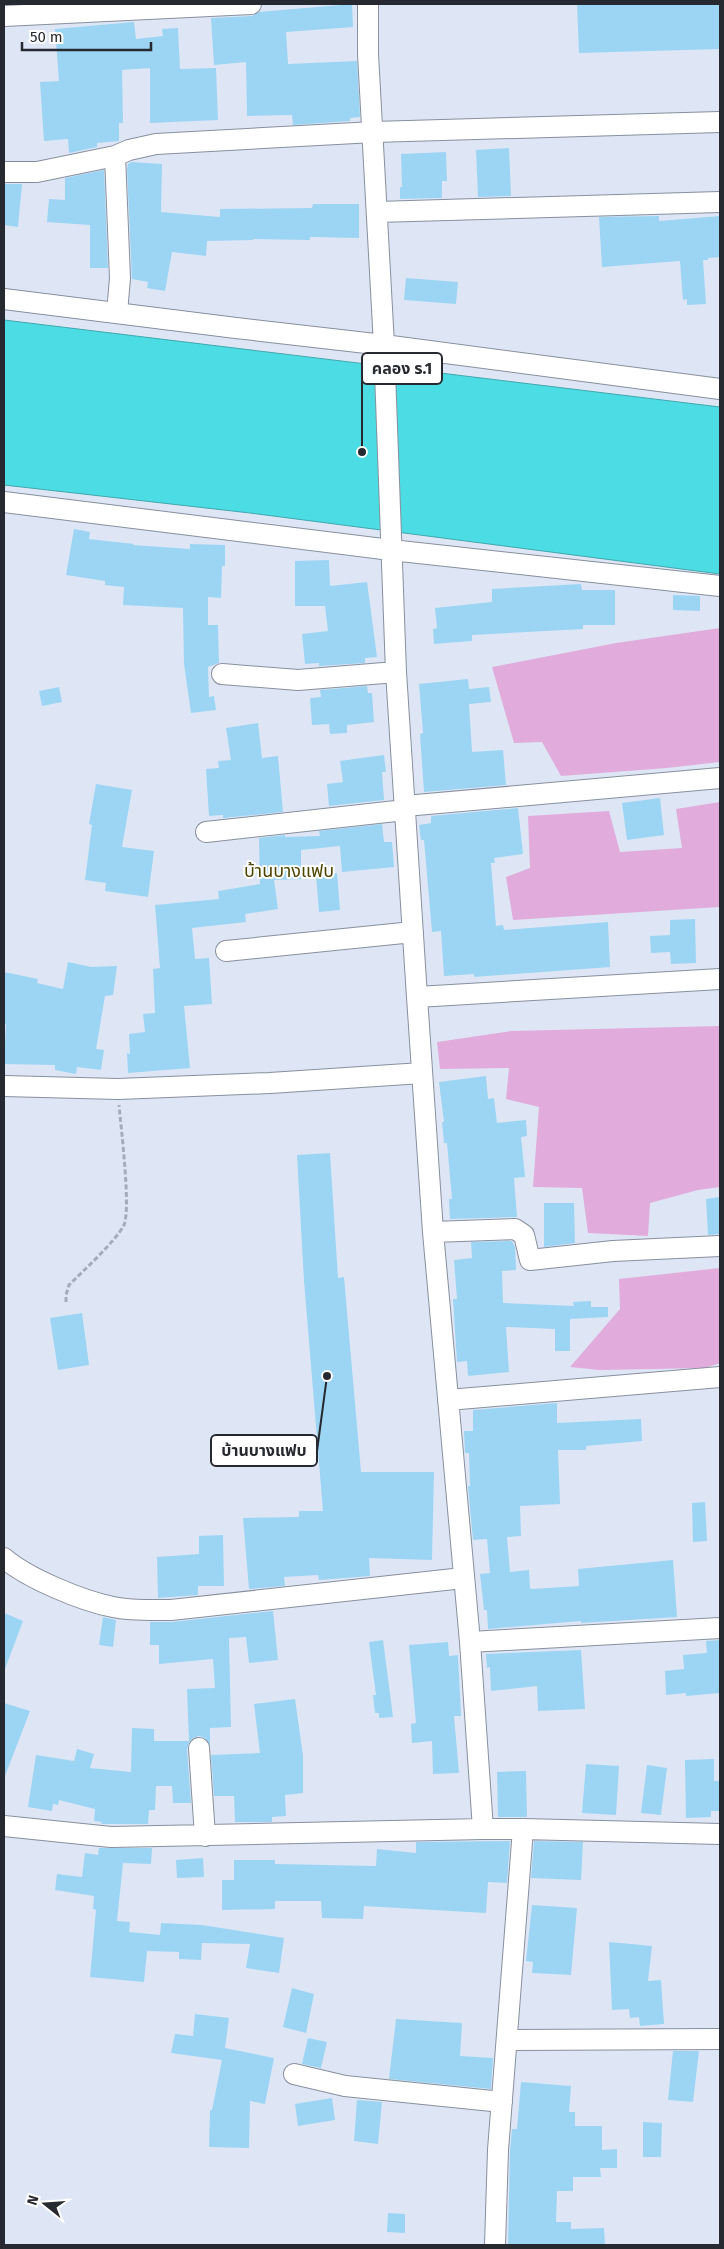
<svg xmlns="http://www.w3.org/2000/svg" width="724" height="2249" font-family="'Fira Sans','Noto Sans Thai',sans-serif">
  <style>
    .green { fill: #e1acdc }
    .water { fill: #4bdde3; stroke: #40a7ad }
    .building { fill: #9bd5f3 }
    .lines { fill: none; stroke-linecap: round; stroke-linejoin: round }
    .minor-casing { stroke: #888f9e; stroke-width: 22 }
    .path { stroke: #a5acb9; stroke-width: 3; stroke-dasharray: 5 2.5; stroke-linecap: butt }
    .minor { stroke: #fff; stroke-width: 20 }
    .labels { text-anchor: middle; stroke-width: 4; stroke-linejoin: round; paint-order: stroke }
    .quarter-label { font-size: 18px; fill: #4d4400; stroke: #fff }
    .leader { fill: none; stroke: #26292f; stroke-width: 2 }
    .callout-dot { fill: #26292f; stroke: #fff; stroke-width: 2 }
    .callout { fill: #fff; stroke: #26292f; stroke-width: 2 }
    .callout-label { font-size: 16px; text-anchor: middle; font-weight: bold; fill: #26292f }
  </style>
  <rect width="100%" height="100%" fill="#dee6f6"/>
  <path class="green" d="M720 628V762L667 768 561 776 542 742 514 743 492 667 616 643Z
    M720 802V907L513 920 506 877 530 868 528 816 609 811 620 852 682 848 676 809Z
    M720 1026V1187L698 1190 650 1203 648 1236 588 1233 582 1188 533 1187 539 1107 506 1099 509 1068 440 1069 437 1042 511 1031Z
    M720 1268V1363L705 1368 599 1370 570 1367 620 1309 619 1279Z"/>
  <path class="water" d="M4 320 720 407V574L250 513 4 485Z"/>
  <path class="building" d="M352 4 353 27 286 32 288 64 357 61 360 117 350 118V121L293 125 292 115 247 116 246 62 214 65 211 18 252 16 259 12Z
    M577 4H720V49L579 53Z
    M134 22 136 39 163 36 162 29 178 28 180 69 216 68 218 120 150 123V68L122 70 123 123H119V141L97 143V147L69 153 68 139 44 141 40 82 59 81 55 29Z
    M509 148 511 196 478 197 476 150Z
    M446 152 447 181H442V198L400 199V187H402L401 154Z
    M131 162 162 164 161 212 220 217V209L312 208 313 204H359V238L310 237V240L253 239V240L207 241 206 256 172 252 165 291 147 288 148 282 132 279 127 169 128 164Z
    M104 170 108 268H90V225L47 222 49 199 65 200V178Z
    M5 184H22L18 227 4 225Z
    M659 216V221L720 216V257L708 258V260H703L706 304 687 305V299L683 300 680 261 602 267 599 217Z
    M406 278 458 282 456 304 404 300Z
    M74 529 90 532 89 539 134 544 133 545 190 549V544L225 545V566H222L221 598 208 597V625H218L219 663 208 667 209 697 214 696 216 710 191 713 184 664 183 608 123 605 124 587 105 585V581L66 575Z
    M329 560 330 586 367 582 377 657 365 658V663L319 666V663L305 664 302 634 328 631 325 606H295V561Z
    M581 584 582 590H615V625H583V629L472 635V641L434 644 433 629 437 628 435 608 492 602V589Z
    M673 595 700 596V611L673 610Z
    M468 679 469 689 489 687 491 702 469 704 472 752 503 750 506 785 424 792 420 734 423 733 419 684Z
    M367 686 368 693H372L374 722 347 725V733L330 734 329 724 312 725 310 698 321 697 320 690Z
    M59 687 62 702 42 706 39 691Z
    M258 723 262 758 278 756 283 812 223 818V815L209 816 206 769 219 768 218 761 231 760 226 728Z
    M384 755 386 772H382L384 800 329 806 327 784 343 782 340 761Z
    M96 784 132 790 122 847 154 851 148 897 105 891 106 883 85 880 92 825 89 824Z
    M660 798 664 835 627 840 622 803Z
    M518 808 523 854 494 858 495 863H491L496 926 503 925 504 930 608 922 610 967 474 977V974L444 976 441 931 432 932 424 840H421L419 825 431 823V816Z
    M382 824 384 842H392L394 867 342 872 340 846 301 850V879L274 880 278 909 245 914 246 922 192 928 195 959 209 958 212 1004 184 1006 190 1068 128 1073 127 1053 130 1054 129 1034 145 1032 143 1014 155 1013 153 969 160 968 155 905 219 899 218 891 260 884 259 838 285 835V837L320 836 319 831Z
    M337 873 340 910 319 912 316 875Z
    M695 919 696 963 671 964 670 952 651 953 650 936 670 935V920Z
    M68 962 91 967 117 966 113 995 105 996 96 1049 104 1050 101 1070 77 1067 76 1074 55 1070V1065L4 1064 6 1024 4 1023V972L38 979 37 983 63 989Z
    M486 1076 488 1099 494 1098 497 1123 526 1120 527 1136 521 1137 525 1177 514 1178 517 1217 450 1219 449 1199H452L447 1143H444L442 1122H444L439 1082Z
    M330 1153 338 1278 344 1277 361 1472H434L432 1560 369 1558 370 1576 319 1580 318 1575 284 1577 285 1586 249 1589 243 1518 299 1517V1511H323L304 1281 297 1155Z
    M720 1197V1234L708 1235 706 1199Z
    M544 1203H574L575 1243 544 1247Z
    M512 1241 515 1247 516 1270 502 1271 503 1303 574 1306 573 1302 591 1301V1307H608V1317L570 1319V1351H555V1329L506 1327 509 1372 468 1376 467 1361 457 1362 453 1299H457L454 1260 472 1258 471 1242Z
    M82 1313 89 1365 58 1370 50 1318Z
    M557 1403V1423L641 1419 642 1441 586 1446V1450H558L560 1504 520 1506 521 1536 507 1537 510 1572 529 1570 530 1588 532 1589 579 1586 578 1569 673 1560 677 1617 581 1623V1621L488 1629 487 1610H484L480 1574 490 1573 487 1539 473 1540 468 1486H470L469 1453H465L464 1431H473V1410Z
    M705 1502 707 1541 693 1542 692 1503Z
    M223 1535 224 1586H198V1595L158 1598 157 1557 199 1554V1536Z
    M273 1611 278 1660 249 1663 246 1637 229 1638 231 1727 210 1728V1746L205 1738 199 1736 193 1738 189 1742 187 1749 191 1803H173L172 1786H156L155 1810H149L148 1824H101L102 1822 94 1821 95 1809 59 1800 58 1805 53 1804 52 1811 28 1807 36 1755 74 1761 77 1749 94 1754 90 1768 131 1772 132 1728 154 1729V1741H189L187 1689 215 1688 213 1659 159 1664V1645H150V1622H172Z
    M4 1613 23 1621 5 1669H4Z
    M103 1617 116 1620 113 1647 99 1645Z
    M383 1640 393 1717 379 1718V1713H375L373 1695H376L369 1642Z
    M720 1640V1693L686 1696V1693L666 1695 665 1671 684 1669 683 1655 707 1653 706 1641Z
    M448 1642 449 1656 458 1655 461 1716H454L459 1773 433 1774 432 1741 412 1743 411 1724 416 1723 409 1645Z
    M581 1650 585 1709 538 1711 537 1686 491 1691 490 1667 487 1668 486 1654Z
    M295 1699 303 1756V1793L285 1795 286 1816 272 1817V1822H235L234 1796H214L211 1755 260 1753 254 1704Z
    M4 1703 30 1711 5 1776H4Z
    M714 1759V1781H720V1811H711V1817L686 1818 685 1760Z
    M586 1764 619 1766 616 1815 582 1813Z
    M647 1765 667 1768 661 1815 641 1813Z
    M526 1771 527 1817H498L497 1772Z
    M510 1841 507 1883 488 1882 486 1913 364 1906 363 1919 322 1918 321 1901H275V1909L222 1910V1880H234V1860H275V1864L376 1866 377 1849 416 1853V1842Z
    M534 1841 583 1842 581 1880 531 1878Z
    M99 1848H152L151 1864 123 1863 117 1921 130 1922 129 1932 160 1935 161 1923 202 1925 284 1938 279 1973 246 1968 250 1944 202 1943 201 1960 179 1959V1952L147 1951 144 1982 90 1977 96 1910 93 1909 94 1896 55 1890 57 1874 82 1877 85 1853 98 1855Z
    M203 1858 204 1877 177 1878 176 1860Z
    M532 1905 577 1908 571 1975 532 1973 533 1962 526 1961Z
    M609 1942 652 1946 648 1981 661 1980 664 2024 640 2026 639 2017 630 2018 629 2009 612 2010Z
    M292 1988 314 1994 306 2033 283 2027Z
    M195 2014 229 2018 225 2048 274 2058 265 2104 250 2101 249 2148 209 2147 210 2110H212L222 2060 171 2053 175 2034 193 2036Z
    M396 2019 462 2023 460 2056 493 2058 491 2089 389 2079Z
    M308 2038 327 2042 321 2068 302 2064Z
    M673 2051H699L693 2102 668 2100Z
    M521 2082 571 2086 569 2112H575V2126H602V2150L617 2149V2168H600L601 2177H573V2191H557L556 2222H571V2229L604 2228 605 2245H508L510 2151 512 2129H517Z
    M332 2098 335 2120 298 2126 295 2104Z
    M357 2100 382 2102 378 2144 354 2141Z
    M643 2122 662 2123 661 2157H643Z
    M388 2213 405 2214V2233L387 2232Z"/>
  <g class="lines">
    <defs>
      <path id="minor" d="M368 4V54L384 345 396 672 417 997 433 1232 470 1642 483 1829H523L498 2150 495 2245
        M4 16 251 4
        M115 156 120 278 117 313
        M4 172H37L115 156 129 150 156 144 374 132 720 122
        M377 212 720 202
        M4 299 236 328 384 345 720 389
        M4 502 391 550 720 586
        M222 674 298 680 396 672
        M405 806 720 778
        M206 832 405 810
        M226 951 413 932
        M417 997 720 979
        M4 1086 118 1089 270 1083 422 1073
        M433 1232 515 1229 524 1235 530 1260 613 1251 720 1246
        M448 1400 720 1377
        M4 1558C27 1578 82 1601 113 1607 132 1611 152 1610 171 1610L463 1578
        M470 1642 720 1628
        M199 1748 205 1836
        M4 1826 111 1837 483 1829
        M523 1829 720 1834
        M508 2040 720 2039
        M294 2074 345 2086 502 2102"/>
    </defs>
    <use href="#minor" class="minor-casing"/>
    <path class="path" d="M66 1302V1295L69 1285C84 1270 115 1242 124 1225 131 1208 121 1128 119 1105"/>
    <use href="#minor" class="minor"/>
  </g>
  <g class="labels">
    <g class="quarter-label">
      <text x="289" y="877">บ้านบางแฟบ</text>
    </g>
  </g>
  <path class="leader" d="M362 452L362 368M327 1376L317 1451"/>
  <g class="callout-dot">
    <circle cx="362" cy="452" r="5"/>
    <circle cx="327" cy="1376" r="5"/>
  </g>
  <g class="callout">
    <rect x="362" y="353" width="80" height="31" rx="5"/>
    <rect x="211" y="1435" width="106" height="31" rx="5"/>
  </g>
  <g class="callout-label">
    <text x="402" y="374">คลอง ร.1</text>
    <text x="264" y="1456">บ้านบางแฟบ</text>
  </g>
  <rect width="724" height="2249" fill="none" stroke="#26292f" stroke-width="10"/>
  <g transform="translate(45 2204) rotate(287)" stroke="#ffffff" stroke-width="4" paint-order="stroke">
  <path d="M0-4L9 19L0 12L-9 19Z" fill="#26292f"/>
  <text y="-8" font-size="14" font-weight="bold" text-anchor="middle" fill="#26292f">N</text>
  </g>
  <path d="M22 42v8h129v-8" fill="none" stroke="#26292f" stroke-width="2.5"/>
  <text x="30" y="42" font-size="15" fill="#26292f" stroke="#ffffff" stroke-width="4" paint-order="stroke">50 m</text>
</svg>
